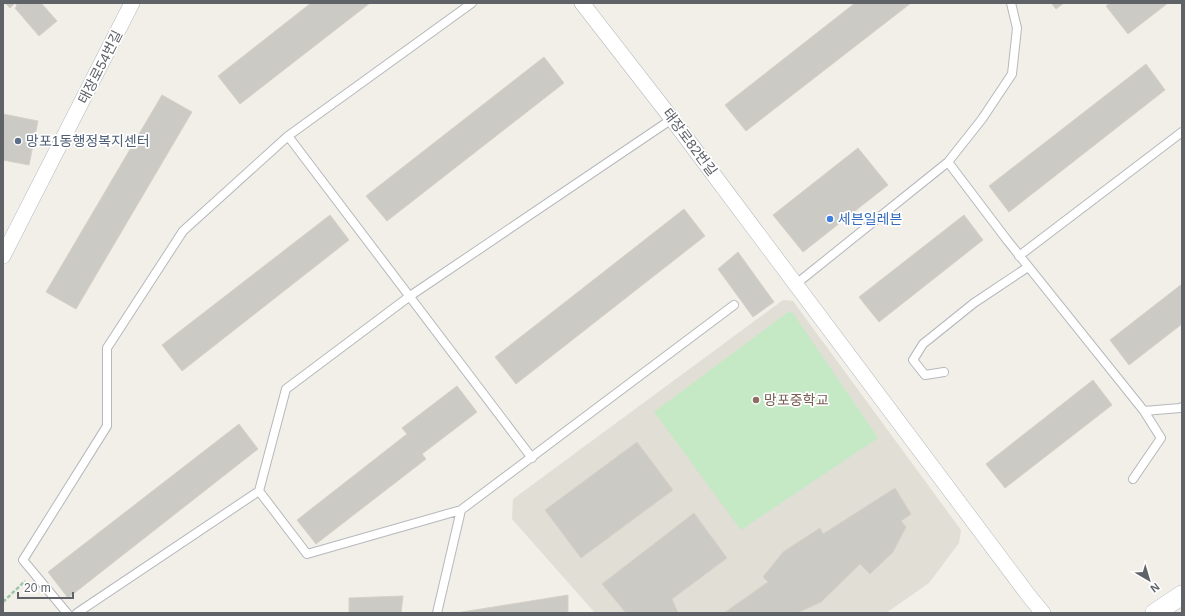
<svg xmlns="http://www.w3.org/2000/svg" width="1185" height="616" font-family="Helvetica,'Noto Sans KR',sans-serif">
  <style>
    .education { fill: #e1ded6 }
    .pitch { fill: #c5e8c5 }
    .building { fill: #cccac5; stroke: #d6d1c6 }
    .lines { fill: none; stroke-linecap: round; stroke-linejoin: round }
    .service-casing { stroke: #b5b8bc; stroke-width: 10 }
    .minor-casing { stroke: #b5b8bc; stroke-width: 16 }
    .tertiary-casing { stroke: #b5b8bc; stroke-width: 20 }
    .path { stroke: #9cc7a9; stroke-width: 2.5; stroke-dasharray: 4 2; stroke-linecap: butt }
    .service { stroke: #fff; stroke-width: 8 }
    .minor { stroke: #fff; stroke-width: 15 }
    .tertiary { stroke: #fff; stroke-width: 19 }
    .service-dot { fill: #5c6f8a; stroke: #fff; stroke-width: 1.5 }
    .shop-dot { fill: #3f7fe0; stroke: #fff; stroke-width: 1.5 }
    .education-dot { fill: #8d6e63; stroke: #fff; stroke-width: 1.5 }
    .labels { text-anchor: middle; stroke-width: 3.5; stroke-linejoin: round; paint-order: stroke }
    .street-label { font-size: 14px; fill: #5f6368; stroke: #fff }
    .service-label { font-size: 14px; fill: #4e5e75; stroke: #fff; text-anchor: start }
    .shop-label { font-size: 14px; fill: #366cbe; stroke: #fff; text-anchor: start }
    .education-label { font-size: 14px; fill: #785e54; stroke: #fff; text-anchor: start }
  </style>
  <rect width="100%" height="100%" fill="#f1efe8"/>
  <path class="education" d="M783 300 793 301 961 530 959 543 929 583 886 613H595L512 519 513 499Z"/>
  <path class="pitch" d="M788 312 793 313 878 438 741 530 654 412Z"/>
  <path class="building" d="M5 3H41L57 21 39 36 15 8 17 6 15 3 10 8Z
    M311 3H370L240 104 218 76Z
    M855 3H911L746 131 725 105Z
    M1051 3H1064L1056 9Z
    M1110 3H1168L1128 34 1106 6Z
    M544 57 564 83 387 221 366 196Z
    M1146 64 1165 90 1009 212 989 186Z
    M162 95 192 112 76 309 46 292Z
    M3 114 38 121 29 165 3 160Z
    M858 148 888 185 803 252 773 215Z
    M684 209 705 236 516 384 495 357Z
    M330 215 349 240 182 371 162 345Z
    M964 215 983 240 879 322 859 297Z
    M738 252 774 302 753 317 718 269Z
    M1182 284V324L1129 365 1110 340Z
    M1093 380 1112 405 1005 488 986 464Z
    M457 386 477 412 422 454 426 459 316 544 297 520 407 434 402 428Z
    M239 424 258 449 68 598 48 572Z
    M637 442 673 490 581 558 545 510Z
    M895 488 911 514 901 521 906 527 893 552 870 574 860 564 821 602 797 613H724L768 582 763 577 783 552 820 528 823 534Z
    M694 513 727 558 672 599 678 613H626L602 584Z
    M568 595V613H456Z
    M403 596 401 613H349V598Z"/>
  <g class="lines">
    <defs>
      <path id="service" d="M288 136 532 458
        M948 162 1007 240 1144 411 1161 438 1133 479
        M1019 256 1182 132
        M796 284 948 162 982 119 1012 74 1017 28 1011 3
        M944 372 925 375 913 360 923 344 974 303 1028 267
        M1144 411 1180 408 1182 407
        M259 491 307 554 461 510
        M67 613 23 560 107 426V348L183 231 288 136 472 3
        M77 613 259 491 286 389 410 296 672 119
        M437 613 461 510 734 305"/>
      <path id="minor" d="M582 3 672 119 1029 596 1043 613
        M3 256 132 3"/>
      <path id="tertiary" d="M1155 613 1182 595"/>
    </defs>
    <use href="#service" class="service-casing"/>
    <use href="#minor" class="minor-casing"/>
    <use href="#tertiary" class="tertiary-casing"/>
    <path class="path" d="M3 602 25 581"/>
    <use href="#service" class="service"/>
    <use href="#minor" class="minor"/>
    <use href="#tertiary" class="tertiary"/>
  </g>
  <circle class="service-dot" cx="18" cy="141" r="4"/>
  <circle class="shop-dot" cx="830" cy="219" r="4"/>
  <circle class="education-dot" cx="756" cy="400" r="4"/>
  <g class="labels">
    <g class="street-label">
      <text transform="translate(100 67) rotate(-63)" y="5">태장로54번길</text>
      <text transform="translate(690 142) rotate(53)" y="5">태장로82번길</text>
    </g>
    <g class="service-label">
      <text x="26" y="146">망포1동행정복지센터</text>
    </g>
    <g class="shop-label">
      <text x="838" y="224">세븐일레븐</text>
    </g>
    <g class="education-label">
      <text x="764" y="405">망포중학교</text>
    </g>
  </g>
  <rect width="1185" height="616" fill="none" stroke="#5f6368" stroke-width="8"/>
  <g transform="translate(1149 580) rotate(142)" stroke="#ffffff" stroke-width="3" paint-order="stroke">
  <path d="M0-3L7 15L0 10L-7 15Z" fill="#5f6368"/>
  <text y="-6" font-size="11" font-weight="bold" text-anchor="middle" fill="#5f6368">N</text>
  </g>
  <path d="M18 592v6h55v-6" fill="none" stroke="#5f6368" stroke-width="2"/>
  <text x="24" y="592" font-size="12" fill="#5f6368" stroke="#ffffff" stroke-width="3" paint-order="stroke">20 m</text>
</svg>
